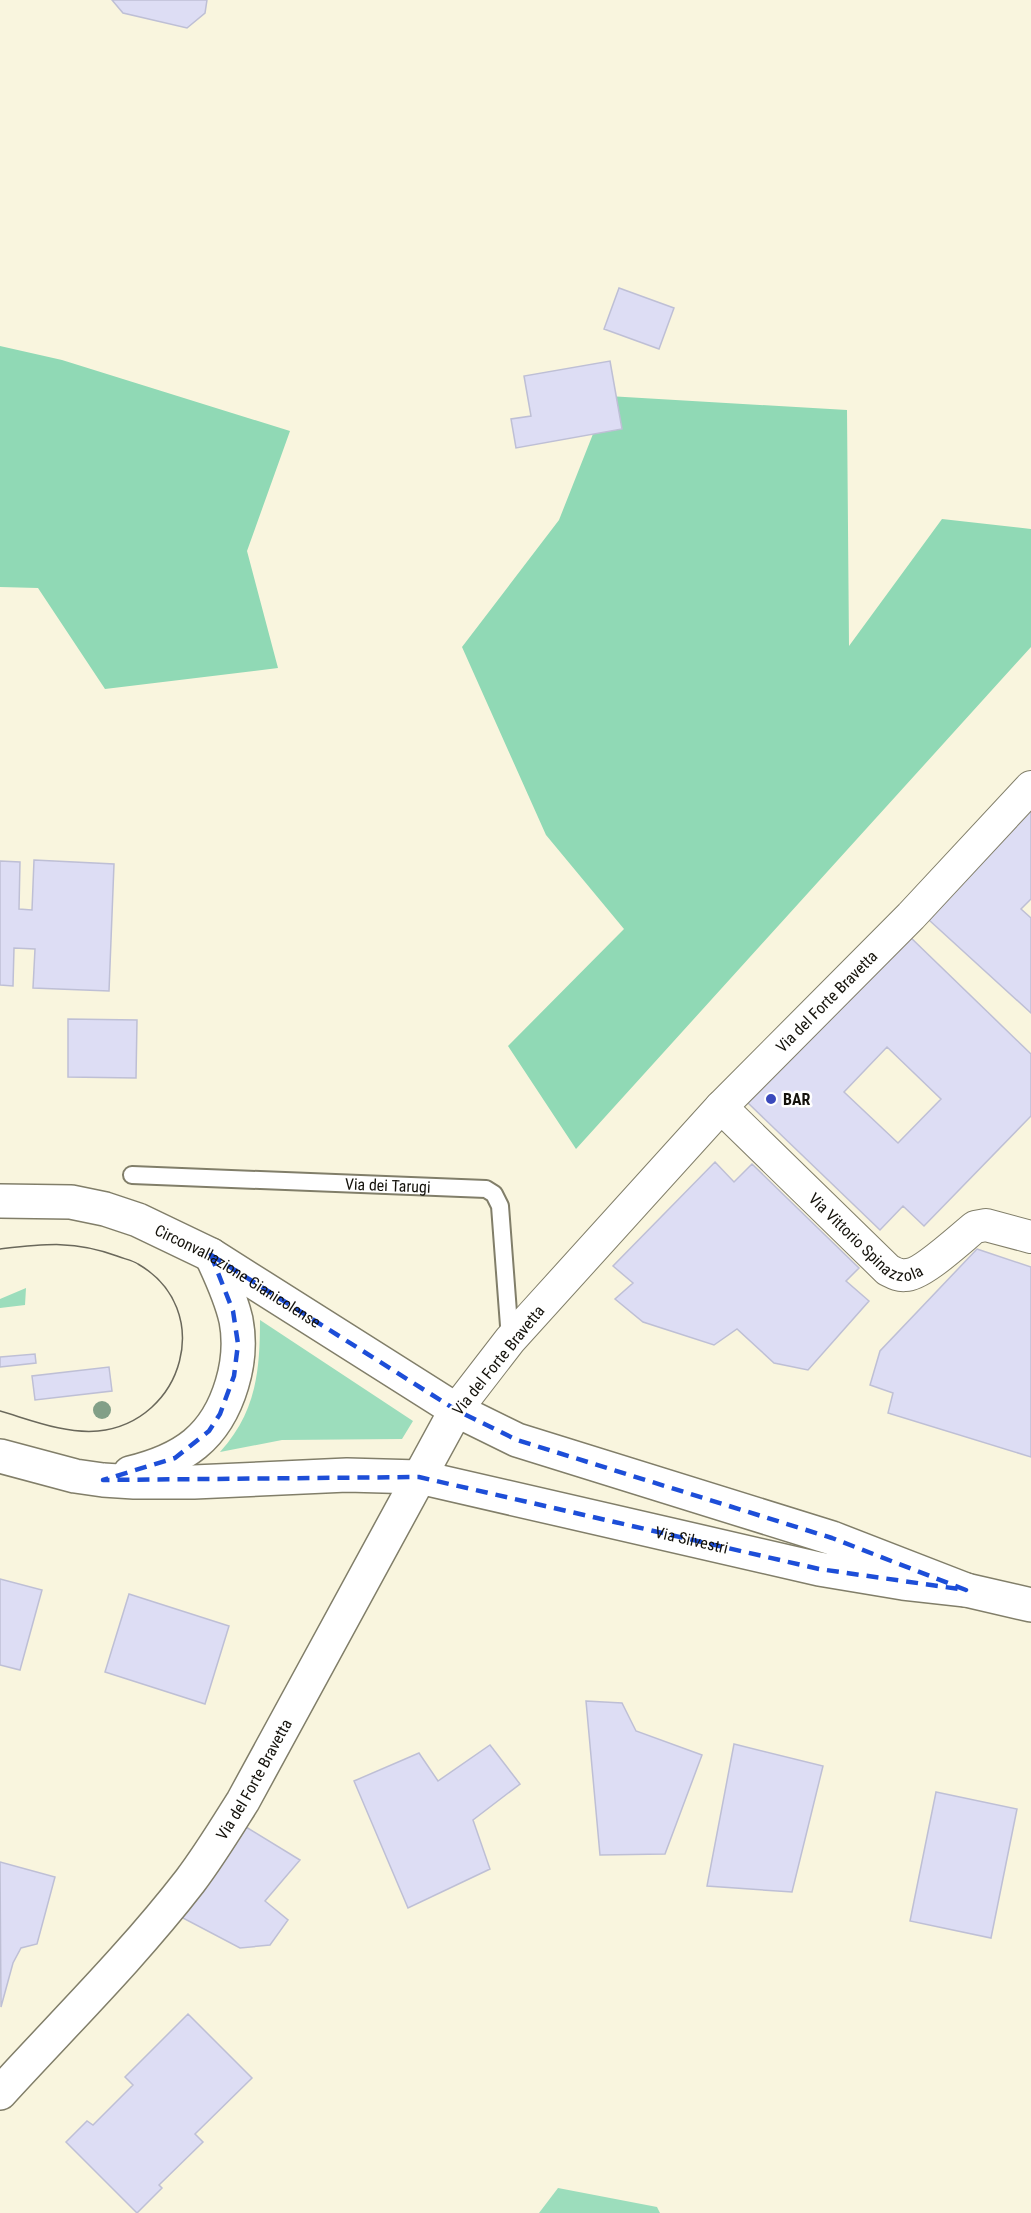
<svg xmlns="http://www.w3.org/2000/svg" width="1031" height="2213" font-family="'Roboto Condensed',sans-serif">
  <style>
    .green { fill: #9cddbc }
    .forest { fill: #90d9b5 }
    .building { fill: #ddddf4; stroke: #bebfd5; stroke-width: 1.5; fill-rule: evenodd }
    .lines { fill: none; stroke-linecap: round; stroke-linejoin: round }
    .lane-casing { stroke: #817e69; stroke-width: 20 }
    .street-casing { stroke: #817e69; stroke-width: 34 }
    .secondary-casing { stroke: #817e69; stroke-width: 36 }
    .lane { stroke: #fff; stroke-width: 16 }
    .street { stroke: #fff; stroke-width: 32 }
    .secondary { stroke: #fff; stroke-width: 33 }
    .tram { stroke: #6a685b; stroke-width: 1.5 }
    .tree { fill: #829f87 }
    .marked { fill: none; stroke: #1d4ed8; stroke-width: 4.5; stroke-dasharray: 12 8; stroke-linejoin: round }
    .poi-dot { fill: #3a49bc; stroke: #fff; stroke-width: 2 }
    .labels { text-anchor: middle; stroke-width: 5; stroke-linejoin: round; paint-order: stroke }
    .street-label { font-size: 16px; fill: #14120b; stroke: #fff }
    .poi-label { font-size: 16px; font-weight: bold; fill: #14120b; stroke: #fff; text-anchor: start }
  </style>
  <rect width="100%" height="100%" fill="#f9f5de"/>
  <path class="green" d="M26 1288 25 1305 0 1308V1299Z
    M260 1320 413 1421 402 1439 282 1440 220 1452C256 1412 260 1372 260 1320Z
    M558 2188 657 2207 660 2213H539Z"/>
  <path class="forest" d="M0 346 62 360 290 431 247 551 278 668 105 689 38 588 0 587Z
    M608 396 847 410 849 646 942 519 1031 529V647L576 1149 508 1046 624 929 546 835 462 647 559 520Z"/>
  <path class="building" d="M112 0H207L205 13 187 28 123 13Z
    M619 288 674 308 659 349 604 329Z
    M610 361 622 429 516 448 511 419 531 416 524 376Z
    M1031 808V899L1021 909 1031 918V1013L929 920Z
    M34 860 114 864 109 991 33 988 35 949 14 948 13 986 0 985V861L20 862 19 909 32 910Z
    M908 935 1031 1054V1116L924 1226 903 1206 880 1230 747 1102ZM887 1047 941 1099 898 1143 844 1092Z
    M68 1019 137 1020 136 1078 68 1077Z
    M715 1162 734 1182 752 1164 859 1268 846 1281 869 1301 808 1370 774 1363 737 1329 714 1345 643 1322 615 1299 633 1283 613 1266Z
    M977 1249 1031 1267V1457L888 1413 893 1393 870 1385 880 1351Z
    M35 1354 36 1363 0 1367V1357Z
    M109 1367 112 1391 35 1400 32 1376Z
    M0 1579 42 1590 20 1670 0 1665Z
    M129 1594 229 1626 205 1704 105 1672Z
    M586 1701 622 1703 636 1731 702 1755 665 1854 600 1855Z
    M734 1744 823 1766 792 1892 707 1886Z
    M490 1745 520 1784 473 1820 490 1869 408 1908 354 1781 419 1753 438 1781Z
    M936 1792 1017 1809 991 1938 910 1921Z
    M246 1827 300 1860 265 1901 288 1920 270 1945 240 1948 181 1917Z
    M0 1862 55 1877 37 1944 21 1948 13 1963 1 2007Z
    M188 2014 252 2078 195 2134 203 2142 159 2185 162 2188 137 2213 66 2142 87 2121 93 2125 133 2085 125 2077Z"/>
  <g class="lines">
    <defs>
      <g id="lane">
        <path id="s1" d="M132 1175 486 1189 494 1194 500 1206 510 1339"/>
      </g>
      <g id="street">
        <path id="s2" d="M721 1107 888 1270C894 1273 899 1276 906 1275 922 1275 961 1238 975 1227L986 1225 1031 1237"/>
        <path id="s3" d="M456 1410 510 1340 721 1107 911 916 1031 787"/>
      </g>
      <g id="secondary">
        <path id="s4" d="M0 1201 71 1202 105 1209 138 1220 211 1255 456 1410 517 1440 832 1538 966 1590"/>
        <path id="s5" d="M0 1456 75 1476 103 1480 134 1482H194L347 1475 419 1477 819 1569 903 1583 966 1590 1031 1605"/>
        <path d="M130 1473C183 1460 216 1438 232 1384 238 1364 240 1341 236 1320 231 1298 221 1276 211 1255"/>
        <path id="s6" d="M0 2093C64 2023 132 1956 190 1881 209 1856 226 1828 243 1801L456 1410"/>
      </g>
    </defs>
    <use href="#lane" class="lane-casing"/>
    <use href="#street" class="street-casing"/>
    <use href="#secondary" class="secondary-casing"/>
    <use href="#lane" class="lane"/>
    <use href="#street" class="street"/>
    <use href="#secondary" class="secondary"/>
    <path class="tram" d="M0 1249C44 1244 74 1240 117 1256 124 1259 132 1260 138 1264 216 1309 184 1422 98 1431 65 1434 31 1420 0 1411"/>
  </g>
  <circle class="tree" cx="102" cy="1410" r="9"/>
  <path class="marked" d="M211 1255 456 1410 517 1440 832 1538 966 1590 819 1569 419 1477 103 1480 175 1458 209 1431 220 1414 234 1376 238 1344 233 1311Z"/>
  <circle class="poi-dot" cx="771" cy="1099" r="6"/>
  <g class="labels">
    <g class="street-label">
      <text dy="6" stroke="none"><textPath href="#s3" startOffset="552">Via del Forte Bravetta</textPath></text>
      <text dy="6" stroke="none"><textPath href="#s1" startOffset="256">Via dei Tarugi</textPath></text>
      <text dy="6" stroke="none"><textPath href="#s2" startOffset="198">Via Vittorio Spinazzola</textPath></text>
      <text dy="6" stroke="none"><textPath href="#s4" startOffset="255">Circonvallazione Gianicolense</textPath></text>
      <text transform="translate(498 1360) rotate(-51)" y="6">Via del Forte Bravetta</text>
      <text dy="6" stroke="none"><textPath href="#s5" startOffset="702">Via Silvestri</textPath></text>
      <text dy="6" stroke="none"><textPath href="#s6" startOffset="405">Via del Forte Bravetta</textPath></text>
    </g>
    <g class="poi-label">
      <text x="783" y="1105">BAR</text>
    </g>
  </g>
</svg>
